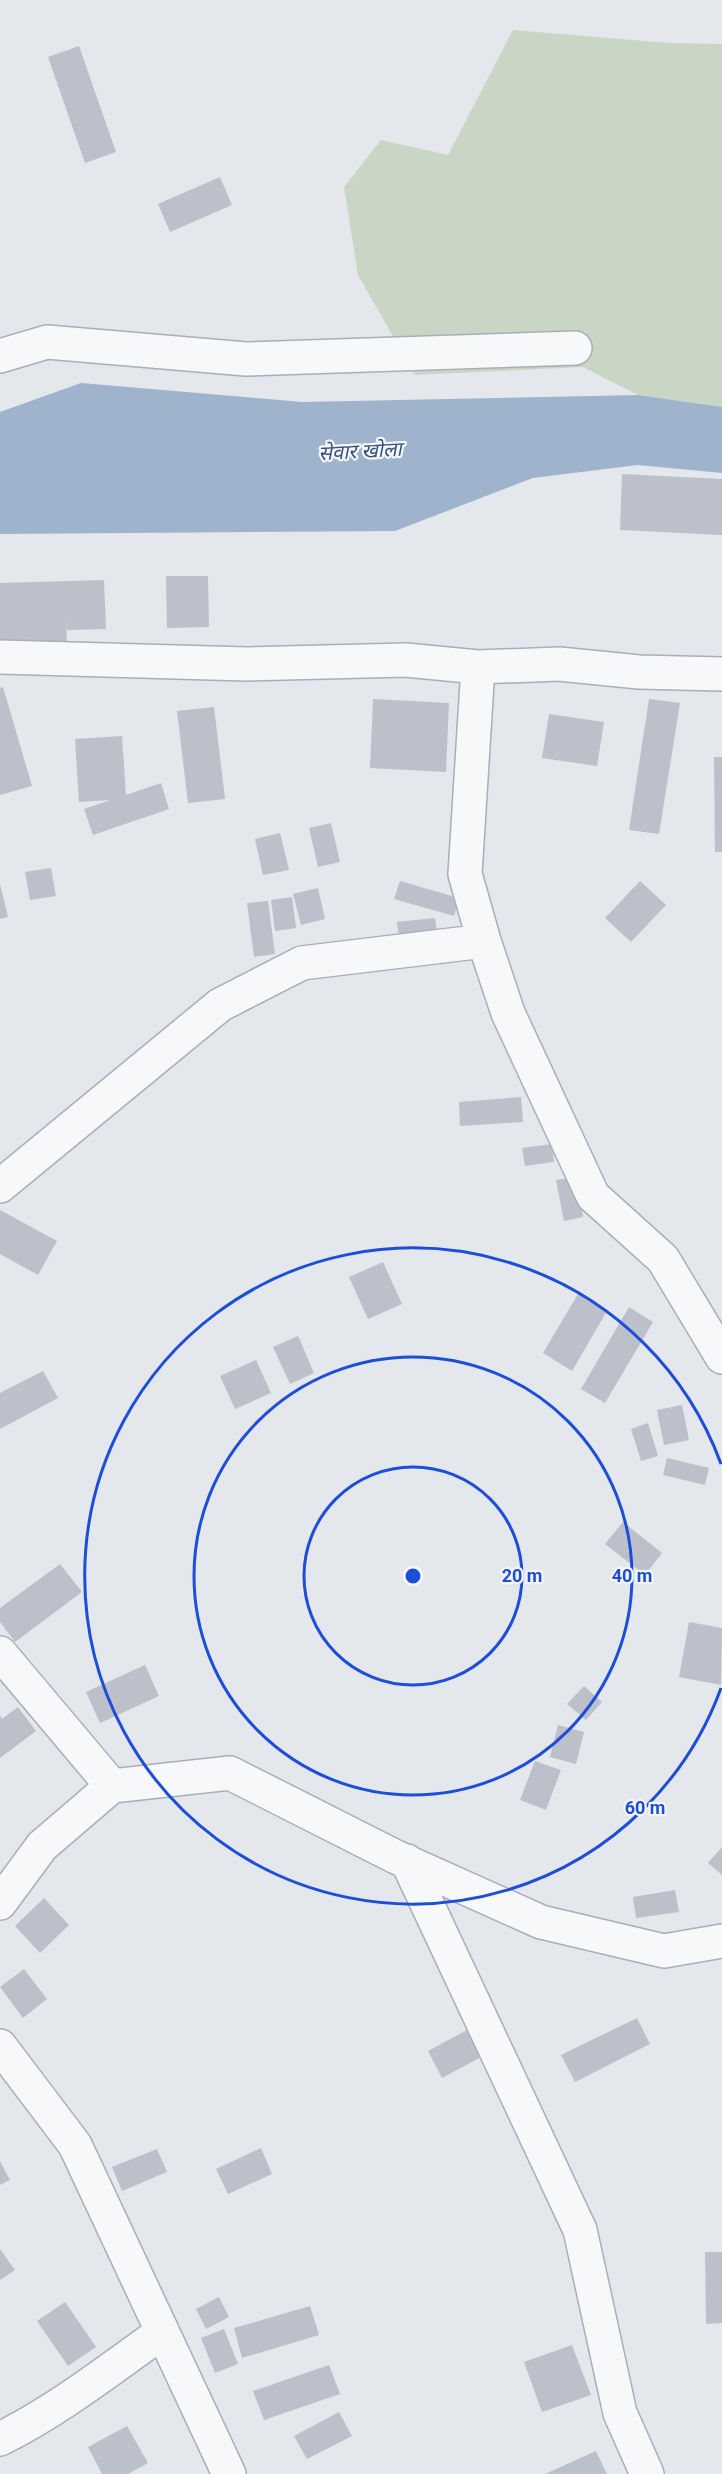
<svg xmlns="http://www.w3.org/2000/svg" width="722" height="2474" font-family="Roboto,'Noto Sans Devanagari',sans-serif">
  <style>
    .green { fill: #c9d6c5 }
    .water { fill: #9fb4cc }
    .building { fill: #bbc0ca }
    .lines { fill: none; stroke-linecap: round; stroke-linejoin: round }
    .minor-casing { stroke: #a9aeb7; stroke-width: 36 }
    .minor { stroke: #f7f8fa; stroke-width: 33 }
    .ring { fill: none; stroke: #1d4ed8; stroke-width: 3 }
    .labels { text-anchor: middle; stroke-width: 4.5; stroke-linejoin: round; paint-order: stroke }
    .water-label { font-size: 20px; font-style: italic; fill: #34527a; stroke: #f4f6f9 }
    .centre { fill: #1d4ed8; stroke: #f4f6f9; stroke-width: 3 }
    .ring-label { font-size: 18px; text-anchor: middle; font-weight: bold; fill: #1d4ed8; stroke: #f4f6f9; stroke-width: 4.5; stroke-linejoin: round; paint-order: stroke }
  </style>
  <rect width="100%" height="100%" fill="#e4e7ec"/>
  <path class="green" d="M513 30 669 43 722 44V407L638 395 583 367 415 375 358 275 344 187 381 140 448 155Z"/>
  <path class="water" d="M81 383 302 402 638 395 722 407V473L638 465 533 478 395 531 0 534V412Z"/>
  <path class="building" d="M79 46 116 152 85 163 48 57Z
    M220 177 232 205 170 232 158 204Z
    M622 474 722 479V535L620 530Z
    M166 576H208L209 627 167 628Z
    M104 580 106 629 67 630 66 616 67 646 0 648V583Z
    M3 687 32 786 0 795V688Z
    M373 699 449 703 446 772 370 768Z
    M649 699 680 703 659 834 629 830Z
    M214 707 225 799 188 803 177 711Z
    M549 714 604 722 597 766 542 758Z
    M122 736 126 795 161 783 169 809 93 835 84 809 111 800 79 802 75 739Z
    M714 757H722V852H715Z
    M331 823 340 862 318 867 309 828Z
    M280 833 289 870 263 875 255 839Z
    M51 868 56 896 30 900 25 872Z
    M400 881 459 898 454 916 394 899Z
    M640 881 666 905 631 942 605 918Z
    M0 884 8 917 0 919Z
    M318 888 325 919 301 925 293 894Z
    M292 897 296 928 275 931 271 900Z
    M268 901 275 954 254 957 247 903Z
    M435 918 438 942 400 947 397 922Z
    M521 1097 523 1122 460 1126 459 1102Z
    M552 1144 554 1162 525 1166 522 1148Z
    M576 1177 583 1217 564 1221 556 1180Z
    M0 1210 57 1241 38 1275 0 1254Z
    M383 1262 402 1304 368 1319 349 1277Z
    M578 1294 607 1311 572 1371 543 1353Z
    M629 1307 653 1322 605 1403 581 1389Z
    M298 1336 314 1373 290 1384 273 1347Z
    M256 1360 271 1393 235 1409 220 1376Z
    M43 1371 58 1398 0 1429V1393Z
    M682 1405 689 1440 664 1445 657 1410Z
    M648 1423 658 1456 641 1461 631 1429Z
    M667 1458 709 1468 705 1485 663 1475Z
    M623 1522 662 1553 645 1575 605 1544Z
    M60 1564 82 1592 15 1642 0 1622V1608Z
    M689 1622 722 1628 721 1685 679 1677Z
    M145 1665 159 1696 100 1723 86 1692Z
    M584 1686 602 1702 586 1720 567 1704Z
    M18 1707 36 1731 0 1758V1715L2 1719Z
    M558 1725 584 1732 576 1764 550 1757Z
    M535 1761 561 1770 546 1810 520 1800Z
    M722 1847V1875L708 1863Z
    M675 1890 679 1912 636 1918 633 1897Z
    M44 1898 69 1925 40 1953 15 1926Z
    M24 1969 47 1999 23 2018 0 1987Z
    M637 2018 650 2044 575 2082 561 2055Z
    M469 2029 483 2056 442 2078 428 2051Z
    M261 2148 272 2174 228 2194 216 2169Z
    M157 2149 167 2172 122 2191 112 2167Z
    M0 2161 10 2180 0 2185Z
    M0 2249 15 2270 0 2280Z
    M705 2252H722V2323L706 2324Z
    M219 2297 229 2317 206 2329 196 2309Z
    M65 2302 96 2347 68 2366 37 2321Z
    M310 2306 319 2335 242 2358 234 2328Z
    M224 2329 238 2364 215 2373 201 2338Z
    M572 2345 591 2395 542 2412 524 2362Z
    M329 2365 340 2394 264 2420 253 2391Z
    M339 2412 352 2436 307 2459 294 2436Z
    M127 2426 148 2463 128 2474H102L88 2447Z
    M596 2451 607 2474H545Z"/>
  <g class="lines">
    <defs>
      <path id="minor" d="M0 356 47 342 246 359 575 348
        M0 657 247 664 406 660 478 667 465 874 484 941 508 1013 593 1196 663 1259 722 1357
        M478 667 559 664 639 672 722 674
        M0 1186 220 1005 302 963 484 941
        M0 1653 112 1786
        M407 1861 580 2230 620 2413 647 2474
        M0 1903 42 1846 112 1786 230 1773 396 1857 541 1922 664 1951 722 1941
        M0 2046 75 2145 229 2474
        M0 2439C58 2410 109 2370 161 2333"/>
    </defs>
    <use href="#minor" class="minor-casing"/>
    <use href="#minor" class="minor"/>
  </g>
  <g class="ring">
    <circle cx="413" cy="1576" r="109"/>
    <circle cx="413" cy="1576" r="219"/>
    <path d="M721 1688A328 328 0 1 1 721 1464"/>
  </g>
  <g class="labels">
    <g class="water-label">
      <text transform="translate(360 451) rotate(-3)" y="7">सेवार खोला</text>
    </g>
  </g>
  <circle cx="413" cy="1576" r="9" class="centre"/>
  <g class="ring-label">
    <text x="522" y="1582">20 m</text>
    <text x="632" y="1582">40 m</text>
    <text x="645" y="1814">60 m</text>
  </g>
</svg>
